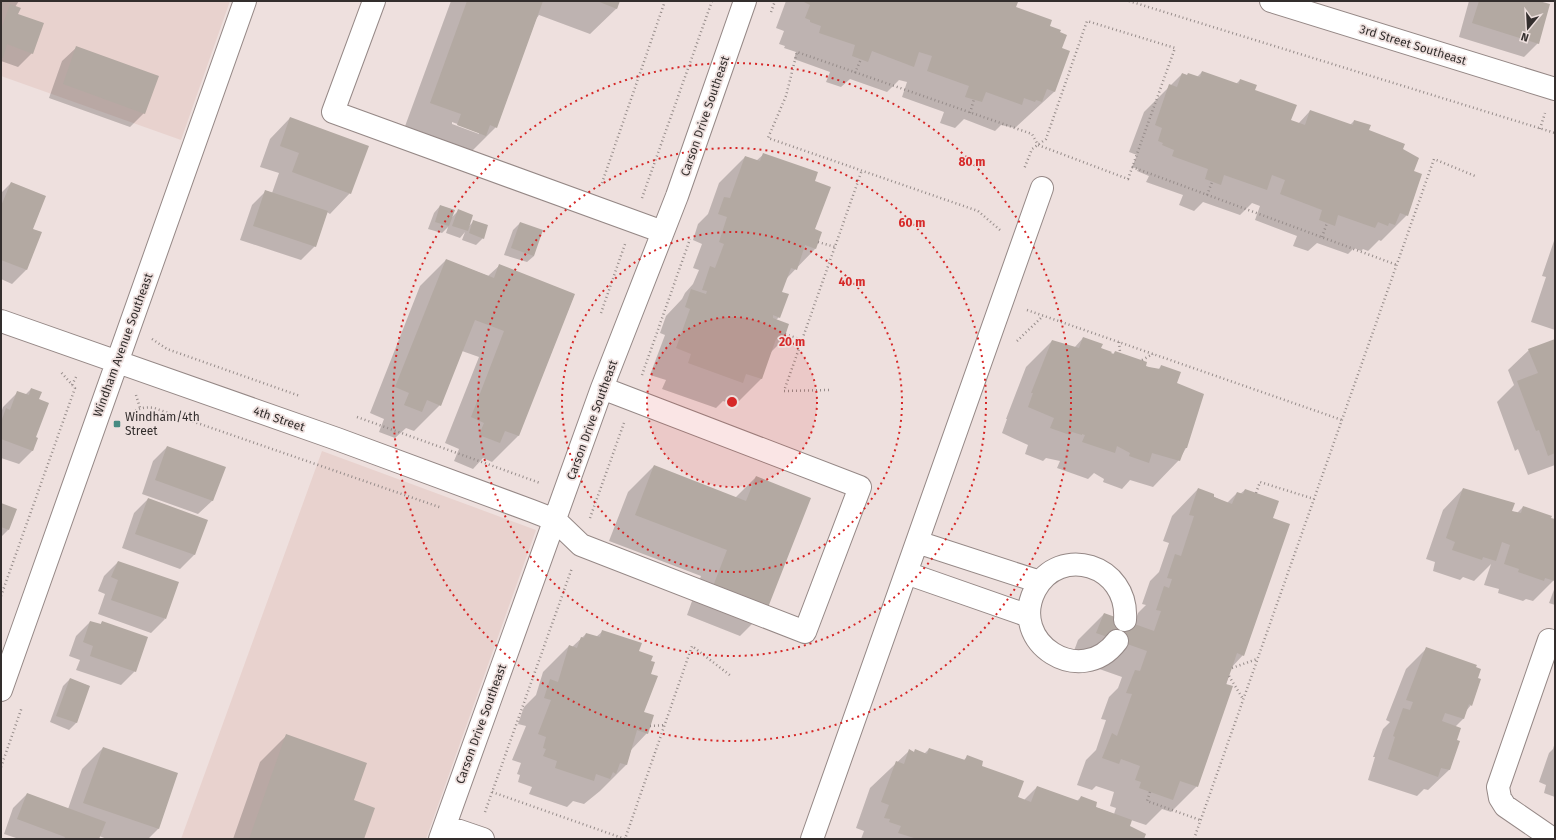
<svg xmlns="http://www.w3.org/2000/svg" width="1556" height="840" font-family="'Fira Sans',sans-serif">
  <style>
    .built { fill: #e8d2ce }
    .shadow { fill: #0003; fill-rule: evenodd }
    .building { fill: #b3a9a2 }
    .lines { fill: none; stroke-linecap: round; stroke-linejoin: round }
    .minor-casing { stroke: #958886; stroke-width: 24 }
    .path { stroke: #968c8a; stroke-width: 2.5; stroke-dasharray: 1 3; stroke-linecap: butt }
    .minor { stroke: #fff; stroke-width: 22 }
    .ring { fill: none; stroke: #d62828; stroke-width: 2; stroke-dasharray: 2 4 }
    .poi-dot { fill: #468b82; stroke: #eee0de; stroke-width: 1.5 }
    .labels { text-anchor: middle; stroke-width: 3.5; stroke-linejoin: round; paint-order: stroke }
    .street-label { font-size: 12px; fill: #332e2d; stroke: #eee0de }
    .poi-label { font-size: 12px; fill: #332e2d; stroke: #eee0de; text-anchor: start }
    .centre { fill: #d62828; stroke: #eee0de; stroke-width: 2 }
    .ring-label { font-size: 12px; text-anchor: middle; font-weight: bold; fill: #d62828; stroke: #eee0de; stroke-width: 3.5; stroke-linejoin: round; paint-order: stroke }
  </style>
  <rect width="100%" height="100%" fill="#eee0de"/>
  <path class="built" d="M1 1H230L181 140 1 76Z
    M322 451 536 530 426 839H181Z"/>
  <path class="shadow" d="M1 1H19L15 7 32 53 18 67 1 61Z
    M451 1H619L617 8 590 34 539 15 536 19 496 127 470 153 404 129ZM452 122 479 132V134L452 124Z
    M786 1H1012L1015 8 1049 27 1060 49 1054 92 1015 128 1001 125 995 131 964 119 955 128 940 123 944 112 902 97 907 82 899 80 887 92 850 79 841 87 826 82 830 72 794 59 796 52 784 48 785 46 779 44 784 31 776 28Z
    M1469 1H1536L1538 43 1524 57 1459 37Z
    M77 47 144 113 130 127 49 98 62 61Z
    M1202 72 1236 84 1240 80 1290 121 1298 124 1310 111 1350 125 1354 121 1367 131 1402 150 1413 172 1407 215 1381 241 1379 240 1368 251 1363 249 1361 251 1354 248 1348 254 1317 243 1308 251 1293 246 1297 236 1255 220 1260 206 1252 203 1240 215 1203 202 1194 211 1179 205 1183 195 1146 182 1149 176 1137 171 1138 169 1132 167 1137 155 1129 152 1144 112 1182 74 1197 77Z
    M290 118 350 193 330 214 327 212 315 246 301 260 240 240 252 205 266 191 272 193 279 173 260 167 270 139Z
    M764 154 814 182 815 249 786 279 781 292 779 317 776 320 782 341 770 353 761 379 735 405 723 401 716 408 662 389 666 380 650 375 665 335 660 333 666 316 682 299 685 293 693 284 699 270 693 268 702 244 693 240 698 224 708 214 719 183 745 157 756 161Z
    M11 183 32 230 26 270 12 284 1 279V193Z
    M440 206 452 217 458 211 468 227 474 221 483 238 476 245 462 240 465 232 460 238 446 233 448 227 442 233 428 229 434 213Z
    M520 223 534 256 527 262 504 255 513 230Z
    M1555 238V330L1531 322 1546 277 1542 276Z
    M446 260 488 276 500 265 574 295 518 436 492 462 483 458 473 469 454 461 459 449 445 443 479 357 462 351 440 405 414 431 406 428 395 438 379 432 384 419 370 413 420 286Z
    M1083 338 1112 355 1115 352 1144 366 1158 370 1161 366 1176 384 1186 448 1179 460 1153 487 1130 480 1122 489 1103 482 1104 479 1094 473 1088 479 1057 468 1060 461 1046 458 1043 461 1025 454 1028 445 1002 433 1007 419H1006L1026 367 1052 341 1074 348Z
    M1555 340V465L1528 475 1518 449 1515 451 1497 402 1514 385 1508 370 1529 350Z
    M31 389 38 400 35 438 33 450 19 464 1 458V413L3 407 17 393 25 395Z
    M167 447 213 500 198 514 142 494 153 461Z
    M654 466 735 498 756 477 766 610 740 636 687 615 701 576 609 541 628 492Z
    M1198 489 1227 503 1237 493 1240 494 1245 490 1272 518 1243 655 1231 668 1197 786 1171 812 1162 809 1146 825 1131 820 1129 826 1143 839H861L864 831 856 828 870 788 909 751 924 754 929 749 963 761 967 757 1017 797 1024 800 1037 787 1077 801 1081 797 1095 807 1114 814 1116 808 1110 806 1114 792 1096 786 1092 790 1077 785 1086 760 1096 750 1106 720 1101 719 1109 697 1118 688 1122 677 1071 659 1078 640 1104 614 1134 625 1138 613 1146 605 1142 604 1150 581 1159 572 1169 543 1163 541 1172 516Z
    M1463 489 1511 511 1517 513 1523 507 1555 521V579L1533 601 1526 599 1523 601 1498 593 1499 589 1484 585 1491 564 1474 581 1463 577 1460 580 1433 571 1435 562 1426 559 1443 510Z
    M148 499 206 521 194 555 180 569 122 548 134 513Z
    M1 504 8 530 1 537Z
    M118 562 165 619 151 633 98 614 105 594 98 591 104 576Z
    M1555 587V605L1549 603Z
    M90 622 100 625 102 622 135 671 121 685 76 670 80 660 69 656 76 636Z
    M603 631 638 652 650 662V674L643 712 647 733 631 750 626 765 600 791 584 804 573 801 567 807 529 794 532 787 518 782 520 775 517 774 521 763 512 760 526 726 518 724 524 707 536 695 543 672 569 646 572 647 586 634 596 637Z
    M1427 648 1471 705 1466 711 1463 719 1455 727V741L1459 742 1449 770 1428 790 1424 789 1417 796 1368 780 1375 757H1373L1383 729 1390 722 1386 720 1406 669Z
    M70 679 89 686 76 723 69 730 50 722 63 686Z
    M286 736 353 801 363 839H233L260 762Z
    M1555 742V797L1544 793 1546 785 1539 782 1549 753 1553 749Z
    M103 748 177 774 158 829 148 839H107L99 836 98 839H19L4 834 13 808 27 794 68 809 82 769Z"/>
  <path class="building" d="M467 1H543L497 128 490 125 486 136 457 125 461 114 430 103Z
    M597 1H620L617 9Z
    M802 1H1015L1018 2 1016 7 1052 20 1050 26 1061 30 1060 32 1067 35 1062 48 1070 51 1055 92 1047 89 1042 102 1036 100 1035 102 1024 98 1022 105 986 92 982 102 965 97 969 86 927 71 932 56 919 52 914 67 872 51 868 62 852 56 855 45 819 33 821 26 810 22V20L805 18 810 5Z
    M1479 1H1539L1550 4 1539 44 1472 23Z
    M10 4 21 8 18 14 44 23 33 54 7 44 3 58 1 57V30Z
    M76 46 159 76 145 114 63 84Z
    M1202 71 1239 84 1240 79 1257 85 1255 90 1297 105 1291 120 1305 125 1310 110 1353 125 1354 120 1371 125 1369 130 1405 144 1403 149 1419 158 1414 171 1422 174 1408 216 1400 213 1395 225 1389 223 1388 226 1378 222 1375 228 1338 215 1335 226 1319 220 1322 210 1280 194 1285 180 1272 175 1267 190 1224 175 1221 185 1205 179 1208 169 1172 156 1174 150 1162 145 1163 143 1158 141 1162 128 1155 125 1169 84 1177 87 1182 73 1187 75 1188 73 1200 77Z
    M290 117 369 146 351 194 292 172 299 153 280 146Z
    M763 153 818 172 815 181 831 187 815 229 822 232 816 249 805 245 797 270 791 268 782 292 789 294 780 318 773 315V318L789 324 783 342 776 339 762 379 746 374 743 383 688 363 691 354 676 348 690 309 685 307 691 289 706 294 707 291 702 290 710 266 715 268 724 244 719 242 727 217 718 214 724 197 730 198 745 156 760 161Z
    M11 182 46 196 33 229 42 232 27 270 1 260V206Z
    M265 190 328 211 316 247 253 226Z
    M440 205 455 210 449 226 435 222Z
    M458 209 473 215 468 231 452 226Z
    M473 220 488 225 484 239 469 233Z
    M520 222 543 230 534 256 511 248Z
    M446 259 494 278 499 264 575 294 519 436 505 431 500 443 479 435 484 423 471 417 504 331 475 320 441 406 427 400 422 412 404 405 409 393 395 387Z
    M1083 337 1103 344 1101 348 1112 352 1111 353 1114 354 1115 351 1147 362 1146 366 1149 367 1160 369 1161 365 1181 372 1177 383 1204 394 1187 448H1185L1180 461 1152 453 1149 463 1129 456 1130 453 1117 446 1115 453 1082 442 1085 435 1082 434V435L1072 432 1070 435 1050 428 1054 418 1028 407 1033 393H1031L1052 340 1079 348Z
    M1555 339V453L1548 456 1539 430 1536 431 1517 381 1538 373 1528 349Z
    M31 388 42 392 39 399 49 403 36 437 38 438 33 451 1 439V422L6 408 10 410 17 391 29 395Z
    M167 446 226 467 213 501 155 480Z
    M654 465 746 501 756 476 811 498 767 610 712 589 727 550 635 515Z
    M1198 488 1214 494V497L1232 504 1237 492 1243 494 1245 489 1279 501 1273 518 1290 524 1244 656 1237 653 1232 668 1226 684 1233 686 1198 787 1180 781 1173 800 1139 788 1141 782 1135 780 1140 766 1121 759 1119 764 1102 758 1112 733 1117 736 1132 694 1126 693 1135 670 1140 671 1147 651 1096 633 1104 613 1154 631 1161 611 1156 610 1164 586 1169 588 1172 579 1167 578 1175 554 1181 556 1194 516 1189 515Z
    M1463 488 1515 503 1512 511 1521 513 1523 506 1552 516 1551 518 1555 519V581L1545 578 1544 581 1518 572 1519 569 1504 564 1510 545 1502 542 1496 561 1483 557 1482 560 1452 550 1455 542 1446 538Z
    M148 498 208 520 195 555 135 534Z
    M1 503 17 509 9 530 1 527Z
    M118 561 179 582 166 619 111 600 118 580 111 577Z
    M90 621 101 624 102 621 148 637 136 672 90 656 93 646 83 642Z
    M602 630 642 643 639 651 653 656 651 661 655 662 651 674 658 676 644 712 654 715 648 734 637 730 627 765 620 763 616 774 613 772 610 779 596 774 594 781 555 768 557 761 543 756 546 749 543 748 546 737 538 734 551 700 544 698 550 679 558 682 569 645 577 648 581 637 584 638 586 633 600 637Z
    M1426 647 1477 665 1476 667 1481 669 1478 678 1481 679 1472 706 1469 704 1464 719 1445 713 1442 721 1461 728 1457 740 1460 741 1450 770 1441 768 1438 777 1388 759 1395 737 1393 736 1403 708 1410 710 1413 702 1406 700Z
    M70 678 90 686 77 723 56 716Z
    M286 734 367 763 354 800 375 808 364 839H249Z
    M103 747 178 773 159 829 83 803Z
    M929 748 965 760 967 755 983 761 982 766 1024 781 1018 797 1031 802 1037 786 1079 801 1081 796 1097 802 1096 807 1132 820 1130 826 1146 834 1144 839H917L898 833 901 826 889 822 890 819 884 818 889 805 881 802 896 761 904 764 909 749 914 752 915 749 927 754Z
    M27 793 106 822 99 839H64L65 837 17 819Z"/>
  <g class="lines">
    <defs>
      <path id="minor" d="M374 1 333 112 663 232
        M1271 1 1555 89
        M1 321 337 439 532 511 555 520 581 545 805 632 860 487 602 388
        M917 542 1040 582
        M906 573 1029 616
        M1549 640 1498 787 1500 798 1505 806 1553 839
        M1117 641C1081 689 1008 643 1035 590 1059 544 1129 564 1125 620
        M1 690 245 1
        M445 826 483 839
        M440 839 602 388 677 196 745 1
        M812 839 1042 188"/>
    </defs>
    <use href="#minor" class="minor-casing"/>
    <path class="path" d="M1129 1 1555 133
      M771 12 775 1
      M855 73 861 59
      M970 113 974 99
      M1540 129 1545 113
      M1132 167 1397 265
      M602 183 665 1
      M1207 195 1212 182
      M642 198 712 1
      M1000 230 978 211 768 138 786 96 797 52 1032 134 1038 145 1128 179 1175 48 1087 21 1046 139 1032 149 1024 169
      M1322 237 1327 223
      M818 242 835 247
      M1027 310 1342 420
      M601 313 625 244
      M785 334 802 340
      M152 339 167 349 300 396
      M1017 341 1043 316
      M1119 342 1120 352
      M1142 360 1153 354
      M642 375 690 239
      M72 385 77 375
      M829 390 784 391 862 170
      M136 395 140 408
      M357 417 540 483
      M126 418C133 410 143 406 154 408L442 508
      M1256 493 1260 482 1314 499
      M590 518 624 423
      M1 596 75 388 60 371
      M1232 668 1257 659
      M1229 676 1243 699
      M650 726 665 725
      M1 767 22 707
      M492 792 625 839 692 646 731 676
      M1150 792 1147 801 1200 820
      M485 812 572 568
      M1194 839 1434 159 1475 176"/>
    <use href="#minor" class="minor"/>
  </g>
  <circle cx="732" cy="402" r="85" fill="#d62828" fill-opacity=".12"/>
  <g class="ring">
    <circle cx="732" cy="402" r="85"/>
    <circle cx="732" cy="402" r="170"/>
    <circle cx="732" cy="402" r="254"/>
    <circle cx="732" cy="402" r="339"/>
  </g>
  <rect class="poi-dot" x="113" y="420" width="8" height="8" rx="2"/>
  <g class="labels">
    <g class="street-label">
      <text transform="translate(1413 45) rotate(17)" y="4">3rd Street Southeast</text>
      <text transform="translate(705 116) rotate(-71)" y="4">Carson Drive Southeast</text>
      <text transform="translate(123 345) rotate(-70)" y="4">Windham Avenue Southeast</text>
      <text transform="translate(279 419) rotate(19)" y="4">4th Street</text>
      <text transform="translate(592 420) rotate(-70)" y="4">Carson Drive Southeast</text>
      <text transform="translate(481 724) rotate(-70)" y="4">Carson Drive Southeast</text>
    </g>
    <g class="poi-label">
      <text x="125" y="421">Windham/4th<tspan x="125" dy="14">Street</tspan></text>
    </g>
  </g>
  <circle cx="732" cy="402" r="6" class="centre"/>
  <g class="ring-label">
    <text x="972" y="166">80 m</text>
    <text x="912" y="227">60 m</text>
    <text x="852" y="286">40 m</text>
    <text x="792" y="346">20 m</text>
  </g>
  <rect width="1556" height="840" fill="none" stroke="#332e2d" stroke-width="4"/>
  <g transform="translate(1528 28) rotate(198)" stroke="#eee0de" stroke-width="3" paint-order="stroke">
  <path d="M0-3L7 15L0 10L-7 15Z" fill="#332e2d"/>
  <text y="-6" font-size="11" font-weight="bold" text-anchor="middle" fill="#332e2d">N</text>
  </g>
</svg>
